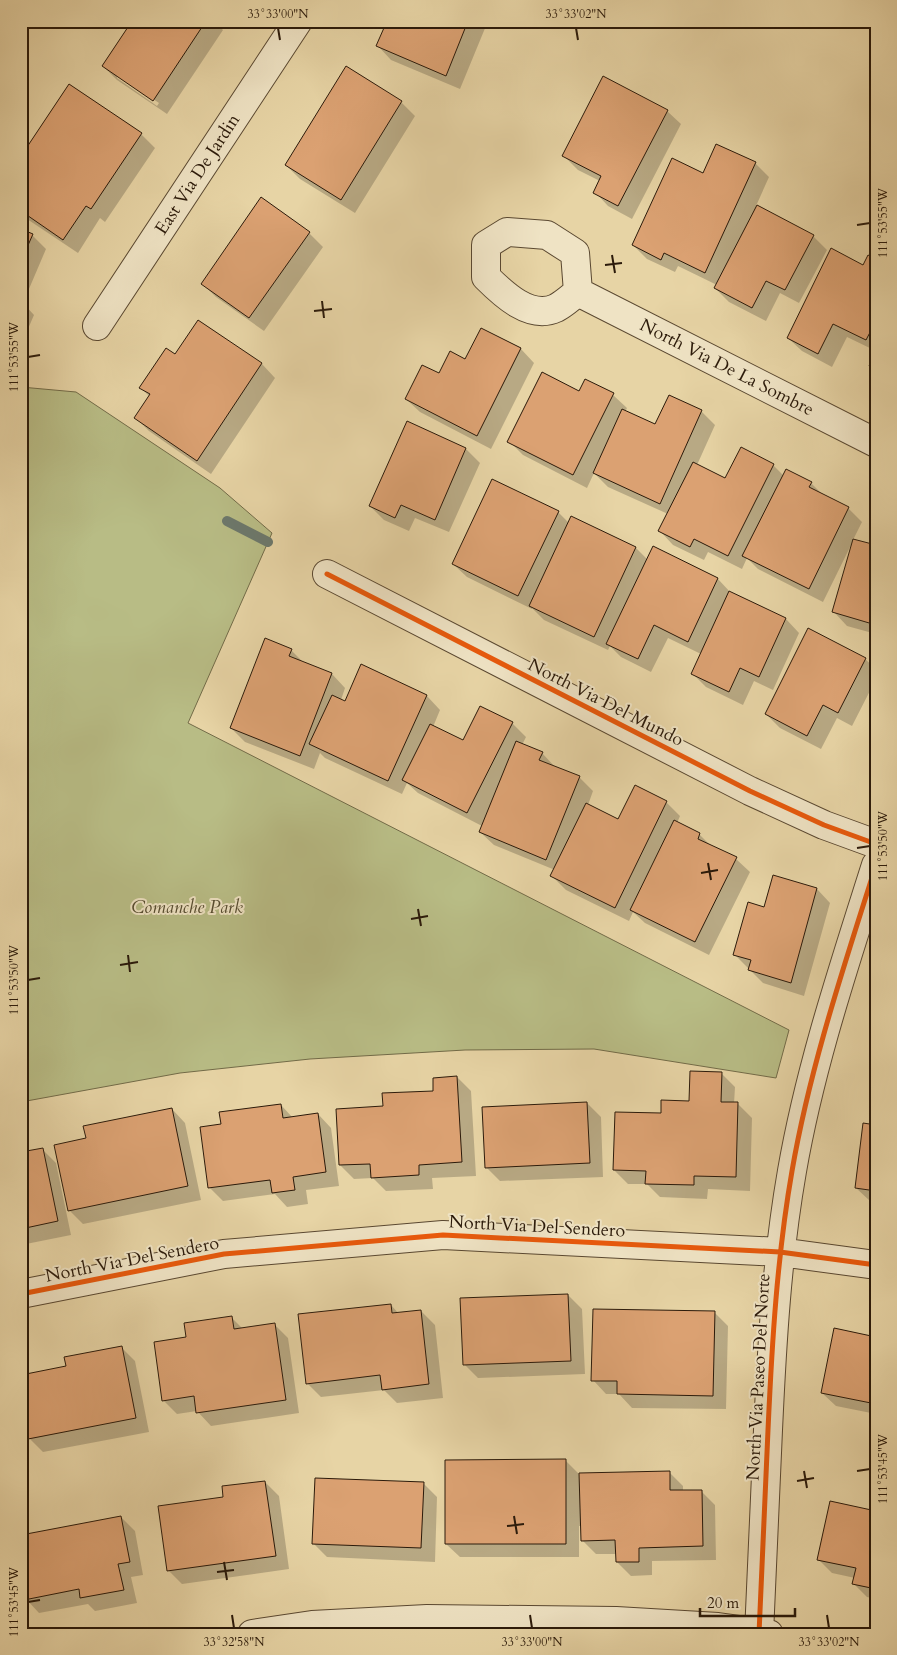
<svg xmlns="http://www.w3.org/2000/svg" width="897" height="1655" font-family="Cardo,serif">
  <style>
    .green { fill: #b8bc85; stroke: #726b48 }
    .shadow { fill: #0003; fill-rule: evenodd }
    .lines { fill: none; stroke-linecap: round; stroke-linejoin: round }
    .stream { stroke: #6c786c; stroke-width: 10 }
    .building { fill: #dba172; stroke: #2b1a0a }
    .minor-casing { stroke: #5a4831; stroke-width: 30 }
    .minor { stroke: #efe3c4; stroke-width: 28 }
    .cycleway-casing { stroke: #efe3c4; stroke-width: 8 }
    .cycleway { stroke: #e8590c; stroke-width: 5 }
    .ticks { fill: none; stroke: #2b1a0a; stroke-width: 2 }
    .labels { text-anchor: middle; stroke-width: 4; stroke-linejoin: round; paint-order: stroke }
    .street-label { font-size: 18px; fill: #2b1a0a; stroke: #efe3c4 }
    .park-label { font-size: 18px; font-style: italic; fill: #554b2f; stroke: #efe3c4 }
    .neatline { fill: none; stroke: #2b1a0a; stroke-width: 2 }
    .ticks-label { font-size: 12px; text-anchor: middle; fill: #2b1a0a }
  </style>
  <rect width="100%" height="100%" fill="#e7d4a5"/>
  <filter id="stains"><feTurbulence type="fractalNoise" baseFrequency=".004" numOctaves="4"/><feColorMatrix values="0 0 0 0 .2 0 0 0 0 .09 0 0 0 0 .02 0 0 0 .5 -.17"/></filter>
  <radialGradient id="worn" r=".72"><stop offset=".6" stop-color="#630" stop-opacity="0"/><stop offset="1" stop-color="#630" stop-opacity=".3"/></radialGradient>
  <path class="green" d="M21 387 76 392 220 488 272 533 188 723 789 1030 776 1078 594 1049 465 1050 310 1059 180 1073 21 1102Z"/>
  <path class="shadow" d="M133 21H214L223 30 167 114 117 80 103 66ZM117 75 159 103 157 106 117 78Z
    M388 21H488L460 89 391 60 378 46Z
    M401 102 415 116 355 213 300 179 286 165Z
    M667 111 681 124 632 219 608 206 595 192 600 181 578 170 564 156Z
    M141 134 155 148 105 222 100 218 78 253 21 215V158Z
    M755 163 769 177 756 206 813 236 827 250 799 303 780 293 766 321 729 302 715 288 717 285 678 266 675 272 647 259 633 245 704 174Z
    M262 199 309 233 323 247 264 331 216 297 202 283Z
    M21 230 32 235 46 249 23 303 34 315 21 345Z
    M876 260V351L847 337 832 367 802 351 788 338 864 266Z
    M199 322 262 364 275 378 211 474 149 431 136 418 150 397 140 387 176 356Z
    M481 329 521 349 534 363 491 449 420 412 406 399 440 375 465 360Z
    M580 393 613 395 627 408 625 412 656 426 701 411 715 425 697 465 726 479 773 465 784 476 811 483 824 496 848 508 862 522 853 540 876 547V634L847 626 834 612 852 543 823 602 758 569 747 558 742 569 708 552 704 560 673 545 660 531 668 514 608 487 594 473 587 488 523 455 509 441Z
    M407 423 466 449 480 463 449 532 415 518 409 531 384 520 370 506Z
    M558 512 569 523 572 518 636 548 648 560 654 548 718 579 731 593 786 619 799 633 773 690 754 681 743 705 706 687 692 673 701 654 668 638 651 672 621 657 610 646 608 650 544 620 532 608V609L467 577 453 564Z
    M291 650 304 663 332 674 345 688 341 700 345 702 362 666 427 696 440 710 433 727 464 742 512 723 526 737 522 745 542 753 556 768 579 777 593 791 588 805 619 820 666 802 680 816 677 823 699 834 712 847 736 859 750 872 709 955 645 923 633 912 629 921 566 890 552 876 555 870 494 845 480 832 482 826 418 793 407 783 402 794 325 758 320 753 314 769 245 742 231 728Z
    M865 659 876 669V679L852 726 837 718 821 749 780 728 766 714Z
    M817 889 830 903 804 996 763 983 734 954 764 909Z
    M721 1073 735 1087 734 1104H738L752 1118 750 1191 708 1189 707 1199 660 1197 647 1184H628L614 1170 663 1114 691 1102Z
    M457 1077 471 1091 476 1176 432 1178 433 1189 386 1191 373 1178 354 1179 340 1165 384 1108 435 1092Z
    M587 1103 601 1117 603 1177 500 1181 486 1167Z
    M281 1105 293 1118 318 1114 331 1128 339 1186 306 1190 308 1204 287 1207 275 1194 223 1201 209 1187 222 1125Z
    M172 1109 185 1123 201 1200 83 1224 69 1210 87 1139Z
    M876 1126V1202L870 1201 856 1188Z
    M42 1149 56 1163 71 1235 21 1245V1153Z
    M568 1295 582 1309 585 1374 478 1378 464 1364Z
    M391 1305 399 1314 421 1311 435 1325 443 1398 397 1403 384 1390 321 1397 307 1383Z
    M714 1312 728 1326 726 1409 632 1408 619 1394H606L593 1380Z
    M231 1317 243 1329 274 1324 288 1338 299 1413 211 1426 197 1411 177 1414 163 1400 187 1338Z
    M876 1338V1414L836 1406 822 1393Z
    M121 1347 135 1361 149 1432 43 1452 30 1439 67 1367Z
    M565 1460 580 1475 669 1472 683 1486V1491H701L715 1505 716 1560 652 1561V1575L631 1576 617 1562V1554H596L582 1540V1526H579V1557H460L446 1544Z
    M265 1482 279 1496 289 1569 182 1584 168 1570 225 1498Z
    M424 1484 437 1497 435 1562 327 1557 314 1544Z
    M876 1512V1599L867 1597 853 1583 855 1578 832 1573 819 1560Z
    M121 1517 135 1531 143 1575 131 1577 137 1603 95 1611 88 1604 39 1613 26 1599Z"/>
  <g class="lines">
    <path class="stream" d="M227 521 268 542"/>
  </g>
  <path class="building" d="M132 21H206L153 101 102 66Z
    M387 21H468L446 76 376 46Z
    M346 66 402 101 341 200 285 165Z
    M603 76 668 110 618 206 593 193 601 176 562 156Z
    M69 84 142 133 91 209 86 206 63 240 21 211V156Z
    M716 144 756 162 705 273 664 253 661 260 632 245 672 158 703 173Z
    M261 197 310 232 249 318 201 284Z
    M757 205 814 235 785 290 766 281 752 308 714 288Z
    M21 229 33 234 21 261Z
    M831 248 863 265 868 255 876 259V321L866 340 833 324 818 354 787 338Z
    M198 320 262 363 197 461 134 418 150 394 139 388 166 348 175 354Z
    M481 328 521 348 477 436 405 399 422 365 439 373 450 351 465 359Z
    M876 353V370L869 366Z
    M542 372 579 391 585 379 614 393 573 475 507 442Z
    M669 395 702 410 660 504 593 473 622 409 655 424Z
    M407 421 466 448 435 520 401 505 395 518 369 506Z
    M741 447 774 464 728 556 694 539 690 547 658 531 693 462 725 478Z
    M786 469 812 482 809 487 849 507 809 589 742 556Z
    M492 479 559 511 518 596 452 564Z
    M571 516 636 547 594 637 529 606Z
    M853 539 876 545V625L832 612Z
    M653 546 718 578 688 642 654 625 638 659 606 644Z
    M729 591 786 618 759 677 740 668 729 692 691 674Z
    M808 628 866 658 838 713 823 705 807 736 765 714Z
    M265 638 292 649 289 656 332 673 300 756 230 728Z
    M361 664 427 695 388 781 309 744 332 695 345 701Z
    M480 706 513 722 467 813 402 780 430 724 463 740Z
    M516 741 543 752 539 760 580 776 546 860 479 832Z
    M635 785 667 801 615 908 550 876 586 803 618 819Z
    M674 820 700 833 698 839 737 857 695 942 630 910Z
    M773 875 817 888 791 983 748 970 751 960 733 955 748 902 764 907Z
    M690 1071 722 1072 721 1102H738L736 1177 694 1176V1185L645 1184 646 1171 613 1170 615 1112 661 1113V1100L689 1101Z
    M457 1076 462 1162 419 1165V1175L371 1178 370 1164 339 1165 336 1109 383 1106 382 1093 433 1091V1078Z
    M587 1102 590 1163 485 1168 482 1107Z
    M281 1104 283 1118 318 1113 326 1172 293 1177 295 1190 272 1193 270 1180 208 1188 200 1127 221 1124 219 1112Z
    M172 1108 188 1186 68 1211 54 1145 86 1138 83 1126Z
    M863 1123 876 1125V1191L855 1188Z
    M43 1148 58 1221 21 1229V1152Z
    M568 1294 571 1361 463 1365 460 1298Z
    M391 1304 392 1313 421 1310 429 1384 382 1390 380 1375 306 1384 298 1314Z
    M593 1309 715 1311 713 1396 617 1394V1381H591Z
    M232 1316 234 1329 275 1323 286 1400 196 1413 194 1396 162 1401 154 1342 186 1337 184 1323Z
    M834 1328 876 1337V1404L821 1393Z
    M122 1346 136 1418 28 1439 21 1403V1375L66 1366 64 1357Z
    M566 1459V1544H445V1460Z
    M670 1471V1490H702L703 1546 639 1548V1562H616L615 1540 581 1541 579 1473Z
    M315 1478 424 1482 421 1548 312 1544Z
    M265 1481 276 1556 167 1571 158 1506 223 1497 222 1486Z
    M830 1501 876 1511V1589L852 1584 856 1568 817 1560Z
    M121 1516 130 1562 118 1564 124 1590 80 1598 79 1589 24 1600 21 1583V1535Z"/>
  <g class="lines">
    <defs>
      <path id="minor" d="M507 232 547 235 575 253 578 292C571 297 564 304 556 308 530 320 503 294 486 277V245Z
        M578 292 876 443
        M97 326 298 21
        M327 574 750 791 824 825 876 844
        M21 1294 224 1254 443 1235 780 1252 876 1265
        M252 1634 312 1625 427 1619 616 1621 718 1627 769 1634
        M759 1634C762 1566 765 1498 768 1430 772 1343 777 1257 792 1171 810 1067 844 966 876 865"/>
    </defs>
    <use href="#minor" class="minor-casing"/>
    <use href="#minor" class="minor"/>
    <defs>
      <path id="cycleway" d="M327 574 750 791 824 825 876 844
        M21 1294 224 1254 443 1235 780 1252 876 1265
        M759 1634C762 1566 765 1498 768 1430 772 1343 777 1257 792 1171 810 1067 844 966 876 865"/>
    </defs>
    <use href="#cycleway" class="cycleway-casing"/>
    <use href="#cycleway" class="cycleway"/>
  </g>
  <path class="ticks" d="M278 28 280 40M576 28 578 40M857 225 870 223M612 255 615 273M605 265 622 263M322 301 324 318M314 311 332 309M28 357 40 355M857 848 870 846M708 863 711 880M701 873 718 870M418 909 421 926M411 919 428 916M128 955 130 972M120 965 138 962M28 980 40 978M804 1471 807 1488M857 1471 870 1469M797 1481 814 1478M514 1516 517 1534M507 1526 524 1524M224 1562 227 1580M217 1572 234 1570M28 1602 40 1600M232 1615 234 1628M530 1615 532 1628M827 1615 829 1628"/>
  <g class="labels">
    <g class="street-label">
      <text transform="translate(197 174) rotate(-57)" y="6">East Via De Jardin</text>
      <text transform="translate(727 367) rotate(27)" y="6">North Via De La Sombre</text>
      <text transform="translate(606 702) rotate(27)" y="6">North Via Del Mundo</text>
      <text transform="translate(537 1226) rotate(3)" y="6">North Via Del Sendero</text>
      <text transform="translate(132 1259) rotate(-11)" y="6">North Via Del Sendero</text>
      <text transform="translate(758 1377) rotate(-87)" y="6">North Via Paseo Del Norte</text>
    </g>
    <g class="park-label">
      <text x="187" y="913">Comanche Park</text>
    </g>
  </g>
  <rect width="897" height="1655" fill="none" stroke="#e7d4a5" stroke-width="55"/>
  <path d="M700 1608v8h95v-8" fill="none" stroke="#2b1a0a" stroke-width="2.5"/>
  <text x="707" y="1608" font-size="15" fill="#2b1a0a" stroke="#efe3c4" stroke-width="4" paint-order="stroke">20 m</text>
  <rect x="28" y="28" width="842" height="1600" class="neatline"/>
  <g class="ticks-label">
    <text x="278" y="18">33°33'00"N</text>
    <text x="576" y="18">33°33'02"N</text>
    <text transform="translate(883 223) rotate(-90)" y="4">111°53'55"W</text>
    <text transform="translate(14 357) rotate(-90)" y="4">111°53'55"W</text>
    <text transform="translate(883 846) rotate(-90)" y="4">111°53'50"W</text>
    <text transform="translate(14 980) rotate(-90)" y="4">111°53'50"W</text>
    <text transform="translate(883 1469) rotate(-90)" y="4">111°53'45"W</text>
    <text transform="translate(14 1602) rotate(-90)" y="4">111°53'45"W</text>
    <text x="234" y="1646">33°32'58"N</text>
    <text x="532" y="1646">33°33'00"N</text>
    <text x="829" y="1646">33°33'02"N</text>
  </g>
  <rect width="100%" height="100%" filter="url(#stains)"/>
  <rect width="100%" height="100%" fill="url(#worn)"/>
</svg>
